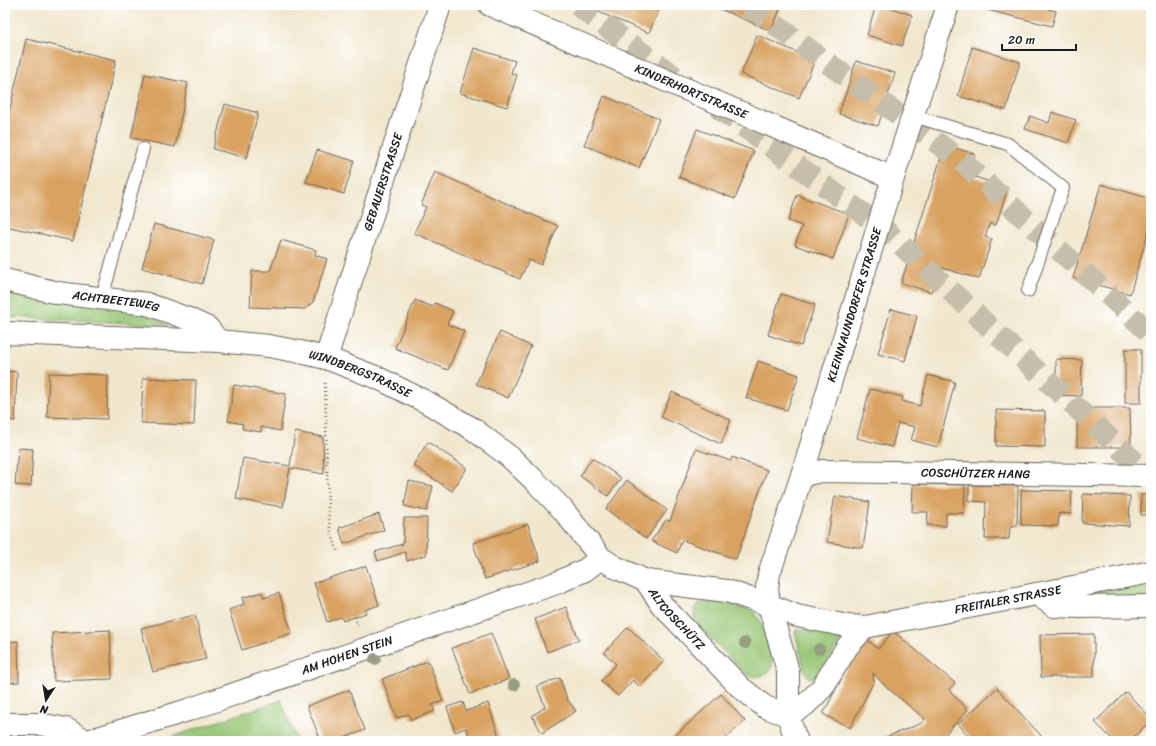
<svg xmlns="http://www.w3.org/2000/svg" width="1156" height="746" font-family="Sriracha,sans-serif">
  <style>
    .green { fill: #96c573; stroke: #597048 }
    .building { fill: #d9a261 }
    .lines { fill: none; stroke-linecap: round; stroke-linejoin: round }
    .highway-tunnel { stroke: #c6beaa; stroke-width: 22; stroke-dasharray: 22 11; stroke-linecap: butt }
    .lane-casing { stroke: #67635a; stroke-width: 14 }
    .street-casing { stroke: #67635a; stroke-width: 24 }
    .path { stroke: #67635a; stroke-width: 2.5; stroke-dasharray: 1 3; stroke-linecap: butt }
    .lane { stroke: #fff; stroke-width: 12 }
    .street { stroke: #fff; stroke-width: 22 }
    .tree { fill: #979d7f }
    .labels { text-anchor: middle; stroke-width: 3; stroke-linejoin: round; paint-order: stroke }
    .street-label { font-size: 12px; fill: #1c1c1c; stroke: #fff }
  </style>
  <rect width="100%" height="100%" fill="#fff"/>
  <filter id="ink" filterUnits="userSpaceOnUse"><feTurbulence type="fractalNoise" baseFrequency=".025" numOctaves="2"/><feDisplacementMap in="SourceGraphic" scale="8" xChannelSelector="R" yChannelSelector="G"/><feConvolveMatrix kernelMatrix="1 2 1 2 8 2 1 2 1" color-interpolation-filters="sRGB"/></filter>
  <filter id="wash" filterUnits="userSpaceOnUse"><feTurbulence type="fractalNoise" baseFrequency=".012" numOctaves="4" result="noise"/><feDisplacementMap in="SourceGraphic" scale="16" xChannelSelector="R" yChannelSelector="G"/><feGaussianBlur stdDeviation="0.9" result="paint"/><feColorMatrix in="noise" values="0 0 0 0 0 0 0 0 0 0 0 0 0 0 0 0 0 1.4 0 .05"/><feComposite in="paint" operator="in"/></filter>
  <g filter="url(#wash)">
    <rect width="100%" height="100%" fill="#f1e7ce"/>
    <path class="green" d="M5 286 137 310 168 325 5 317Z
      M1151 580V599L1092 601 1079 594Z
      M704 602C716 602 743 605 753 612 754 613 756 614 757 616 763 622 774 659 772 667 770 672 765 675 760 676 754 677 750 676 745 673L696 623 694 618V609L700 603Z
      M799 629 842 637 817 678H809L805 672 795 632 796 630Z
      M281 700 297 741H160Z"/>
    <g id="blocks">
      <path class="building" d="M593 5H661L649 33 591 9Z
        M711 5H782L771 31Z
        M876 5H882L912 15 902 46 867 35Z
        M988 5H1049L1048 9 1056 11 1052 26 987 10Z
        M757 35 815 60 799 98 741 74Z
        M26 39 116 60 73 241 5 226V130Z
        M972 47 1020 62 1006 110 958 96Z
        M474 48 515 61 511 73 517 75 507 107 460 93Z
        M856 61 895 73 878 126 839 114Z
        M145 74 188 83 175 147 131 138Z
        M604 96 659 119 639 168 584 145Z
        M225 104 258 113 247 158 213 149Z
        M1052 112 1076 120 1068 143 1025 129 1030 116 1049 123Z
        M697 129 754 151 735 199 679 177Z
        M945 145 975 154 969 175 1008 188 996 225 990 223 985 237 992 239 979 279 939 267 931 292 901 283Z
        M317 150 354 161 344 194 306 182Z
        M435 172 558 226 541 265 529 260 520 279 414 233 426 207 421 205Z
        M1101 184 1151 199V223L1130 294 1073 278Z
        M797 195 849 214 833 259 795 245 802 226 788 221Z
        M154 224 214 240 202 284 142 268Z
        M281 240 316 250 315 255 327 259 313 302 305 309 250 307 252 271H270Z
        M781 294 815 305 801 346 768 335Z
        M415 300 433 307 435 303 453 311 447 324 464 331 448 370 395 348Z
        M891 309 917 316 905 361 878 354Z
        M500 332 531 346 508 398 476 384Z
        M1125 349H1141V403H1125Z
        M1056 359 1082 360 1081 396 1056 395Z
        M758 361 799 375 787 410 746 398Z
        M5 371 17 372 15 421 5 420Z
        M49 373 108 375 107 419 47 417Z
        M928 375 955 382 938 447 911 440 915 427 898 423 892 447 857 438 870 389 903 397 902 401 920 406Z
        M143 378 196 380 194 425 141 423Z
        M234 385 286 394 280 431 261 427V432L242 429 243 424 228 421Z
        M672 392 731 420 721 444 661 417Z
        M1077 408H1130L1131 447H1077Z
        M996 410 1045 411V447L996 446Z
        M295 432 323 437 324 474 290 468 283 507 236 499 243 458 290 466Z
        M428 442 467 468 452 491 413 465Z
        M18 448 33 449 31 486 15 485Z
        M696 449 731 461 732 457 767 470 736 559 682 540 677 553 651 541 666 520 670 521Z
        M592 458 621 478 608 496 580 476Z
        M627 480 667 510 646 539 606 509Z
        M409 481 433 486 427 511 404 506Z
        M913 484 965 485 964 513H946V526L927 525 928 512H912Z
        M969 485 1018 486 1017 526H1010L1009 539H985L986 502 969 501Z
        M1021 490 1072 491 1071 514 1059 513 1058 526 1021 525Z
        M1083 494 1130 496 1129 526 1082 523Z
        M1141 495H1151V515H1141Z
        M835 496 870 502 863 548 827 542Z
        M379 514 384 530 344 544 339 528Z
        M404 518H427L426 555 407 561 405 552 378 561 375 552 403 544Z
        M528 524 540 561 485 579 473 543Z
        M366 566 379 605 365 610 366 613 355 617 343 621 341 617 327 622 314 583Z
        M262 592 264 598 279 593 292 633 242 650 229 610 244 604 242 598Z
        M566 607 579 640 547 652 535 619Z
        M195 615 206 659 153 672 141 628Z
        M628 627 664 661 640 687 633 680 618 696 601 681 616 664 604 653Z
        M110 630 112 679 54 681 52 633Z
        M893 631 955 683 949 690 968 710 939 741H875L920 724 925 719 884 685 873 673 874 681 850 728 823 714 852 658 868 640 878 649Z
        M491 633 509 679 470 694 452 648Z
        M1094 634V677H1041L1040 635Z
        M18 641 19 682 5 683V642Z
        M428 661 443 701 432 705 435 711 411 720 409 714 397 718 382 679Z
        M560 678 567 699 576 711 542 733 532 716 545 707 537 686Z
        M997 688 1045 740 1043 741H973L958 724Z
        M349 690 365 730 336 741H321L307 706Z
        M1126 692 1151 718V720L1130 741H1114L1095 722Z
        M721 694 745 721 723 741H669Z
        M463 702 466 711 488 703 499 737 487 741H471L466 728 455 732 447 707Z"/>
    </g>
  </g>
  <g filter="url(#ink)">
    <use href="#blocks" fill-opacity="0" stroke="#67635a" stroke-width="1"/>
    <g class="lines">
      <path class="highway-tunnel" d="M577 5 686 85
        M748 5 962 161 1151 334
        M717 107 885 230 1151 477"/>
      <defs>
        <path id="lane" d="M913 116 1008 144 1063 188 1028 291
          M102 298 143 149"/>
        <g id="street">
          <path id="s1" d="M490 5 893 178"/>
          <path id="s2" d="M5 280 58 293 147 304 186 318 208 328 218 341"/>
          <path id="s3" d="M5 333 218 341 269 346 300 352 326 358 378 378 428 403 473 429 510 457 535 481 563 510 601 558 615 567 646 581 727 591 769 605 797 616 848 626 865 627 1151 572"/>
          <path id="s4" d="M326 358 440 5"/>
          <path id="s5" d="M802 475 822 471 1151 476"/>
          <path id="s6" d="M646 581 662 605 740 687 765 707 788 715 805 705 822 688 847 647 865 627"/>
          <path d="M1037 594 1054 606 1082 607 1151 606"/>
          <path d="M5 724H39L66 729 86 741"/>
          <path id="s7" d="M88 741 188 710 559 582 585 570 601 558"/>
          <path id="s8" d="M797 741 794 734 788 715V671L769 605 767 588 769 574 802 475 893 178 948 5"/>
        </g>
      </defs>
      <use href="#lane" class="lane-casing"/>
      <use href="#street" class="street-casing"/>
      <path class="path" d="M325 383 328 508 330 529 338 553
        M355 617 358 626"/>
      <use href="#lane" class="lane"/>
      <use href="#street" class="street"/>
    </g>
    <g class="tree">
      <circle cx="745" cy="643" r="6"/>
      <circle cx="819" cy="649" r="6"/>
      <circle cx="375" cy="659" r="6"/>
      <circle cx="514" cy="685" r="6"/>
    </g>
  </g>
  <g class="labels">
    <g class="street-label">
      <text dy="4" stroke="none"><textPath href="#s1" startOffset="219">KINDERHORTSTRASSE</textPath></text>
      <text dy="4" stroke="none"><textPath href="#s4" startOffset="185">GEBAUERSTRASSE</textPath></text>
      <text dy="4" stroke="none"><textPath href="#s2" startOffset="113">ACHTBEETEWEG</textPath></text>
      <text dy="4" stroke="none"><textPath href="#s8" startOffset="454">KLEINNAUNDORFER STRASSE</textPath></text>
      <text dy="4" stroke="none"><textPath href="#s3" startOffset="360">WINDBERGSTRASSE</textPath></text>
      <text dy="4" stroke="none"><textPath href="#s5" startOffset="174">COSCHÜTZER HANG</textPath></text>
      <text dy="4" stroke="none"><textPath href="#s3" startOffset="1090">FREITALER STRASSE</textPath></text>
      <text dy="4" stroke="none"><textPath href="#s6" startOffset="49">ALTCOSCHÜTZ</textPath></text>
      <text dy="4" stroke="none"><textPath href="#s7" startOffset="273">AM HOHEN STEIN</textPath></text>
    </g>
  </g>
  <rect width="1156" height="746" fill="none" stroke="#fff" stroke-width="20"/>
  <g transform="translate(46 700) rotate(192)" stroke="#ffffff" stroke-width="3" paint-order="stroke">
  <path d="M0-3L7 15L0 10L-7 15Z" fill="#1c1c1c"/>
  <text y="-6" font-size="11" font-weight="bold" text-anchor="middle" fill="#1c1c1c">N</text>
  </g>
  <path d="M1002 44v6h74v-6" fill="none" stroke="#1c1c1c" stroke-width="2"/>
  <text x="1008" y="44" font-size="12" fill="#1c1c1c" stroke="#ffffff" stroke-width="3" paint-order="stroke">20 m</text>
</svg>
